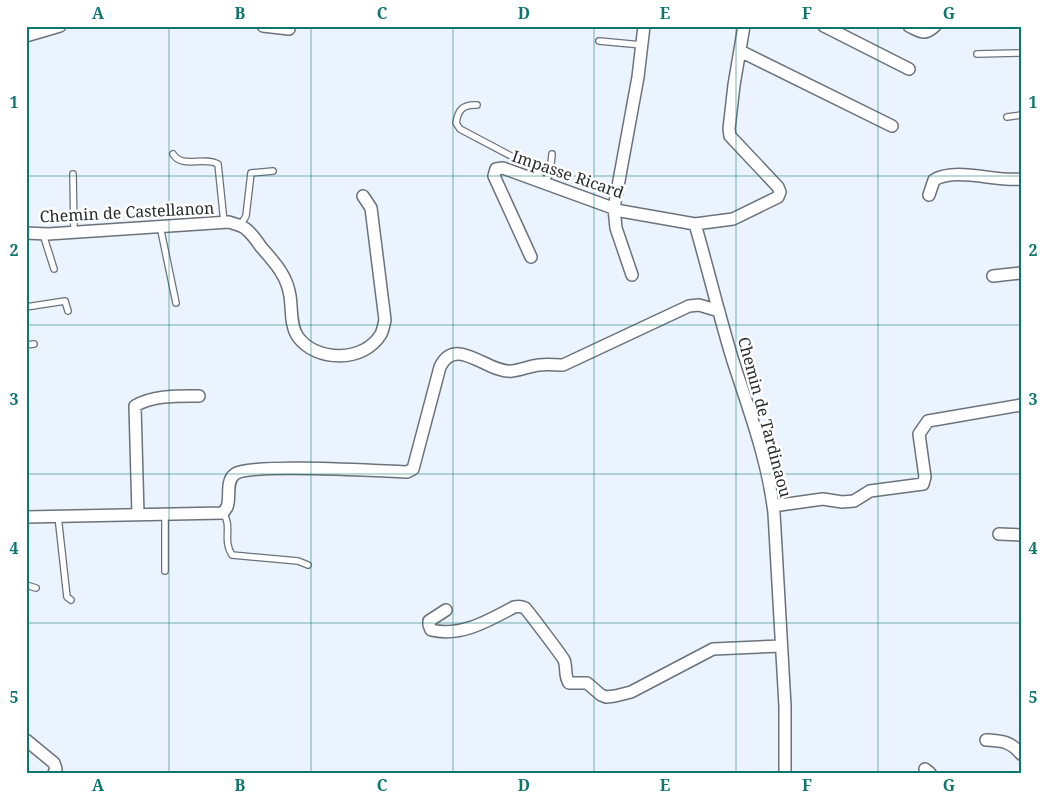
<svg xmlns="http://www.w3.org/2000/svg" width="1047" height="799" font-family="'Noto Serif',serif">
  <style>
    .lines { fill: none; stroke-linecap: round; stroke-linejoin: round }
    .service-casing { stroke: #6b727b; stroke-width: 8 }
    .minor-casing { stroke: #6b727b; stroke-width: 14 }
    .service { stroke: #fff; stroke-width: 5.5 }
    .minor { stroke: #fff; stroke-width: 11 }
    .grid { fill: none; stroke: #0f766e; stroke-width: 1; stroke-opacity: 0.55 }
    .labels { text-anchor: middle; stroke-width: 5; stroke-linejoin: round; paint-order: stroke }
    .street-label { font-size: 16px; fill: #282b2f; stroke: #fff }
    .neatline { fill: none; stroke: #0f766e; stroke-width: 2 }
    .grid-label { font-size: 16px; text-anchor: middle; font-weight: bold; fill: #0f766e }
  </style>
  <rect width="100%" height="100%" fill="#ebf4fe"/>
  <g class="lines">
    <defs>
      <path id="service" d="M599 41 642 45
        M977 54 1021 53
        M477 105C463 104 458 110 456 123L460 129 528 165 535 169 544 182 550 174 552 154
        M1007 117 1021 115
        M173 154C182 169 203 156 218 164L224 222
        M73 174 74 232
        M160 226 176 303
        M240 226 246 216 251 173 273 171
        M43 234 54 269
        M26 307 65 301 68 311
        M26 345 34 344
        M165 513V571
        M223 513C233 526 222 540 232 555L298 561 308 565
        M58 516 67 597 71 600
        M26 585 36 588"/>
      <path id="minor" d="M263 26 289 29
        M824 26 909 69
        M909 26C921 32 924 36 935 26
        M26 36 60 26
        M740 51 892 126
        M929 195 934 180C956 167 996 182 1021 179
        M695 224C708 269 719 315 733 361 749 410 768 461 774 513L785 706V773
        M26 233 48 234 229 222C234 224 242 225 246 229 252 234 257 241 261 247 274 262 287 275 290 296 292 308 290 326 298 337 316 362 364 363 381 334 383 330 384 324 385 320L371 208 363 196
        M531 257 494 176 496 169 503 168 621 211 695 224 733 219 778 197 780 192 778 187 730 136 729 129 734 85 744 26
        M632 275 616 228 614 208 638 77 644 26
        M993 276 1021 273
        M773 506 823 499 842 502 854 501 870 491 923 484 925 477 919 434 928 421 1021 405
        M138 514 135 406C153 395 178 396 199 396
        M26 517 223 513C223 513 227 507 227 507 231 497 225 481 235 474 250 463 381 471 407 472L413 469 440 367C456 334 488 374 512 371 521 370 530 366 539 365 547 364 555 365 563 365L689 306 699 305 719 311
        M999 534 1021 535
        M446 610 429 621V625L431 630C461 637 488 621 514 607 518 606 521 606 525 608 528 611 562 656 564 660 567 667 564 676 569 683H587L601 695 606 697 615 696 631 692 713 649 781 646
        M26 740 54 763 56 769 54 773
        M986 740C1002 741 1010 741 1021 754
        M925 769 930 773"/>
    </defs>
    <use href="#service" class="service-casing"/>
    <use href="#minor" class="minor-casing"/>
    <use href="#service" class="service"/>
    <use href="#minor" class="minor"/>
  </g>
  <path class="grid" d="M169 26V773M311 26V773M453 26V773M594 26V773M736 26V773M878 26V773M26 176H1021M26 325H1021M26 474H1021M26 623H1021"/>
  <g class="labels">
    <g class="street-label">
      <text transform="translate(568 174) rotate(19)" y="6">Impasse Ricard</text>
      <text transform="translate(127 212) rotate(-3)" y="6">Chemin de Castellanon</text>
      <text transform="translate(765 417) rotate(75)" y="6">Chemin de Tardinaou</text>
    </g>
  </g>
  <rect width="1047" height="799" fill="none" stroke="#ffffff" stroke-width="55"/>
  <rect x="28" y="28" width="992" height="744" class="neatline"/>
  <g class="grid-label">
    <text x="98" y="19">A</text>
    <text x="240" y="19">B</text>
    <text x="382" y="19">C</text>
    <text x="524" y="19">D</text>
    <text x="665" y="19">E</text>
    <text x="807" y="19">F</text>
    <text x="949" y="19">G</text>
    <text x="14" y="108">1</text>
    <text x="1033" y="108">1</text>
    <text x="14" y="256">2</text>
    <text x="1033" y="256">2</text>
    <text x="14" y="405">3</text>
    <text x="1033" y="405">3</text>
    <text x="14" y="554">4</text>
    <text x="1033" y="554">4</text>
    <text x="14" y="703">5</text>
    <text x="1033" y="703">5</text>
    <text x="98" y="791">A</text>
    <text x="240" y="791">B</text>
    <text x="382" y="791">C</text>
    <text x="524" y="791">D</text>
    <text x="665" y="791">E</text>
    <text x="807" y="791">F</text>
    <text x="949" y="791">G</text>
  </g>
</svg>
